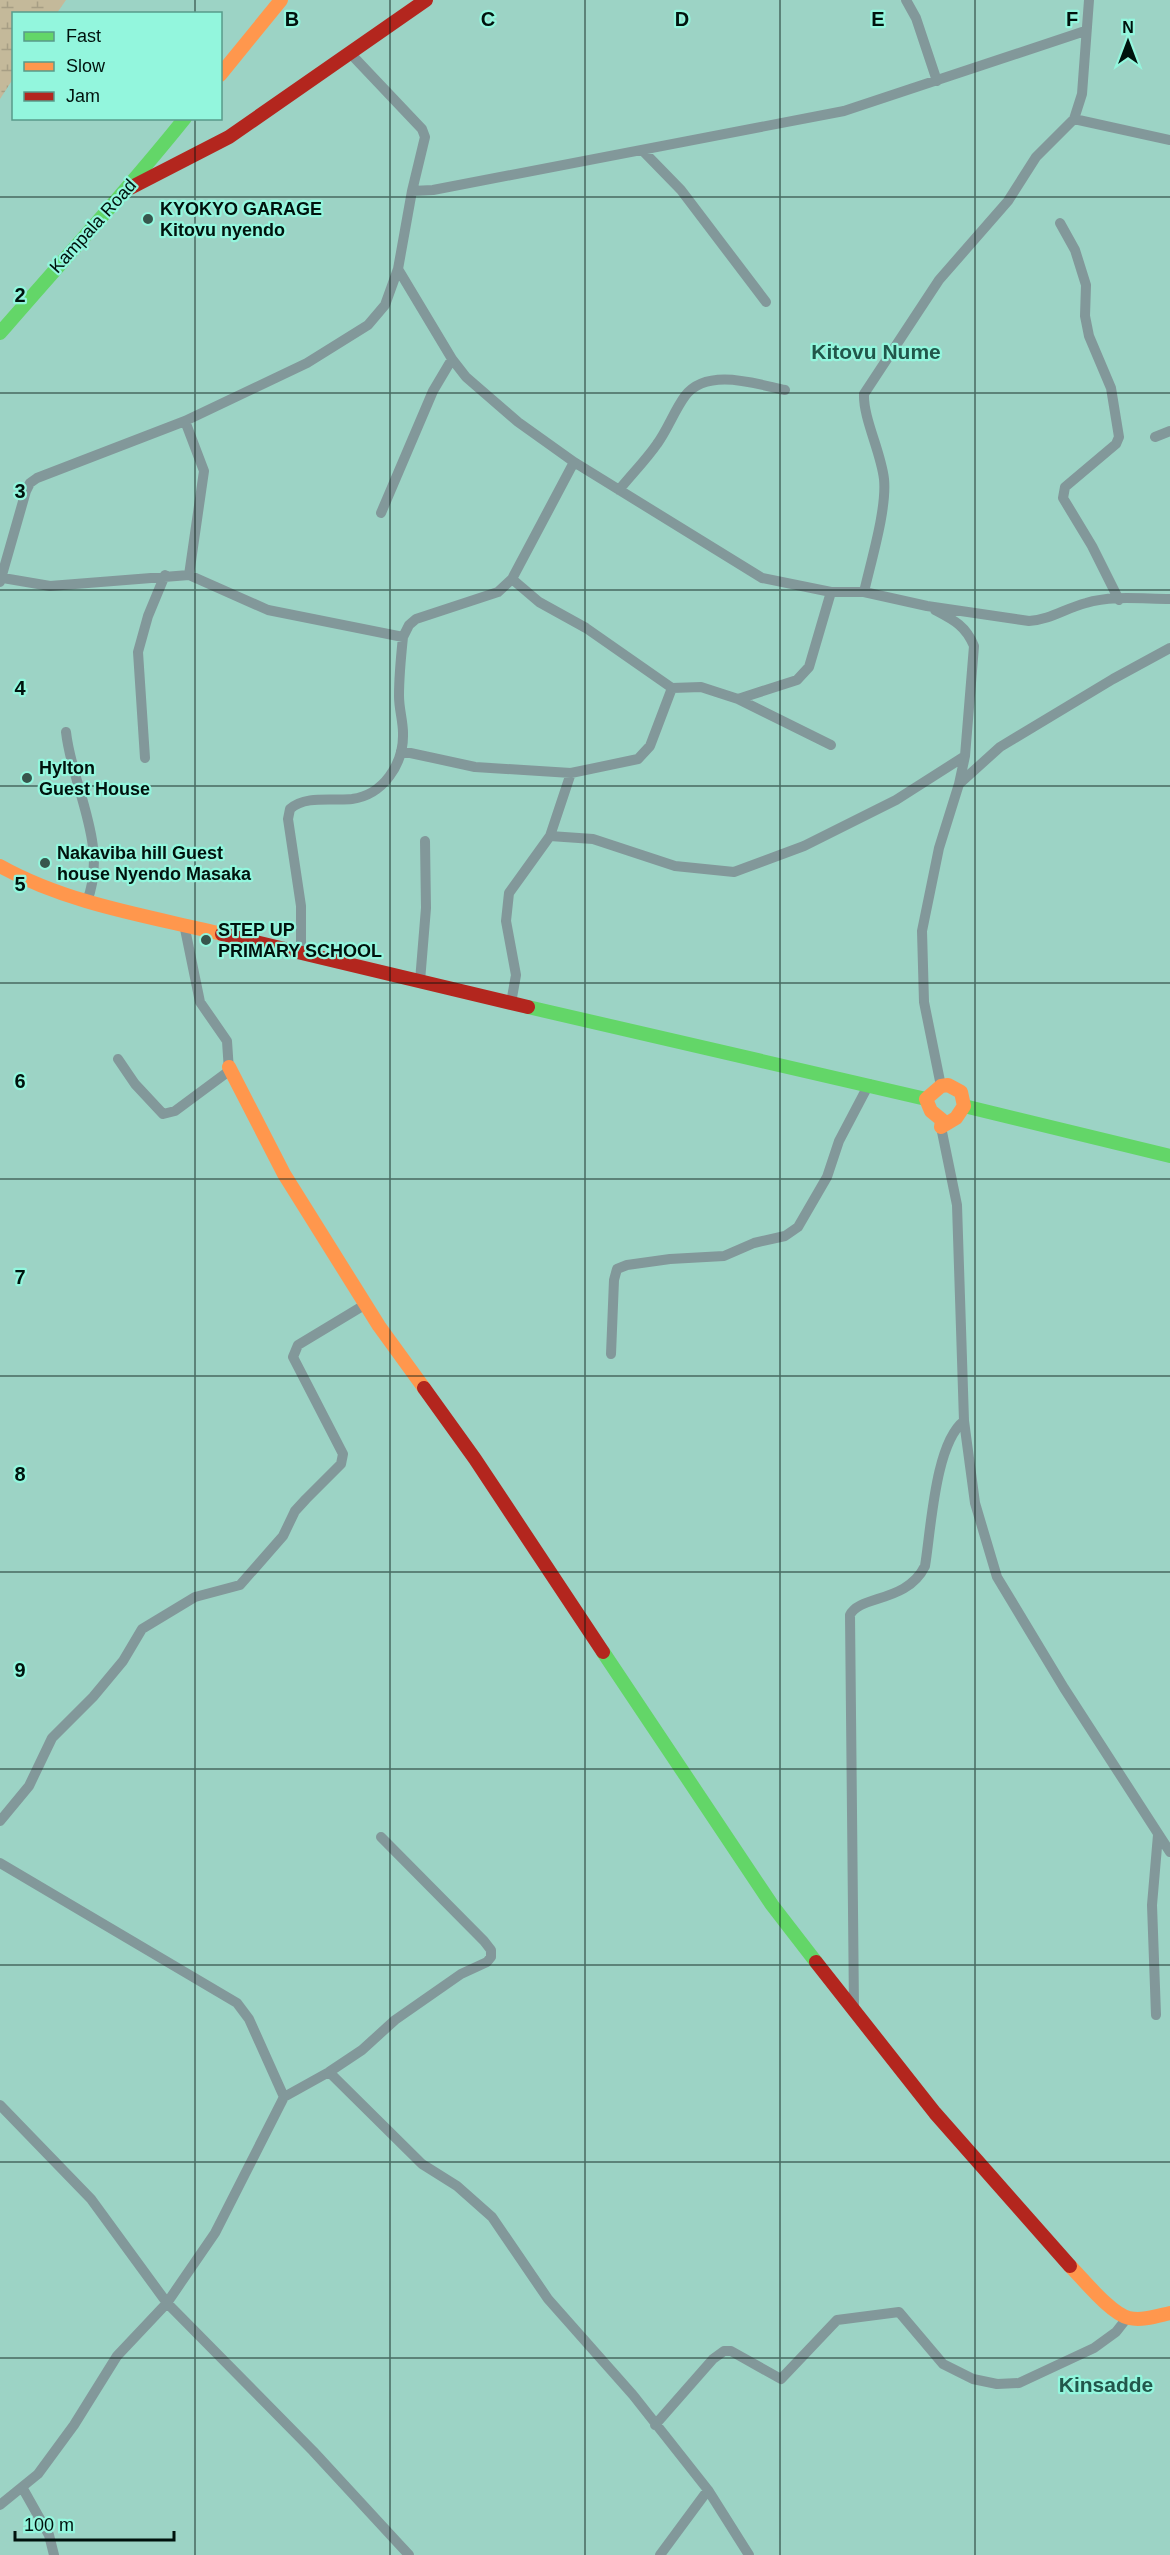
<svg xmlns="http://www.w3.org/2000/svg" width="1170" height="2555" font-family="Arial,sans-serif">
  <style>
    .wetland { fill: url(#wetland-marsh) }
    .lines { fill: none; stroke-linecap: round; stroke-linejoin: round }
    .street { stroke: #82989a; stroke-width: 10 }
    .fast { stroke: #63d668; stroke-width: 14 }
    .slow { stroke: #ff974d; stroke-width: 14 }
    .jam { stroke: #b3261e; stroke-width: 14 }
    .grid { fill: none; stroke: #00120d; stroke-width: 1.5; stroke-opacity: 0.55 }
    .poi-dot { fill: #37564d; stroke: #93f6dd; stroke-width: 2 }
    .labels { text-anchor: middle; stroke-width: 4.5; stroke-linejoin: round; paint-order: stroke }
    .poi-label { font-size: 18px; font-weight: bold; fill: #00120d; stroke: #93f6dd; text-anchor: start }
    .street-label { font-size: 18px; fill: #00120d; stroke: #93f6dd }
    .quarter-label { font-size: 21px; font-weight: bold; fill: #22574b; stroke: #93f6dd }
    .grid-label { font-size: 20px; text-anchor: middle; font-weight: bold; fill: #00120d; stroke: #93f6dd; stroke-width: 4.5; stroke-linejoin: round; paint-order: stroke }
  </style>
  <defs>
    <pattern id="wetland-marsh" width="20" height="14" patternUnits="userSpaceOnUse" patternTransform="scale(1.5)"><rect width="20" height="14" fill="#c4b99a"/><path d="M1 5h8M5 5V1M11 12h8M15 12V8" fill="none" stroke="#a79e84"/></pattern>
  </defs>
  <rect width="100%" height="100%" fill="#9cd3c5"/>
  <path class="wetland" d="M0 0H66L57 13 14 14 13 79 0 99Z"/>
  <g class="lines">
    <path class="street" d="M906 0 916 18 937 81
      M1074 119 1170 140
      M643 151 681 190 766 302
      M412 191 433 190 844 111 1085 31
      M1060 223 1075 250 1086 285 1085 316 1089 336 1111 388 1119 437 1116 444 1065 487 1063 498 1092 546 1119 600
      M398 269 452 359 466 377 518 422 574 462 762 578 831 592H864L927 606 1029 621C1050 620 1066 608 1086 603 1112 595 1143 599 1170 599
      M185 421 204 471 189 575
      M1155 437 1170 431
      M619 490C631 475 646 460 657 444 668 429 674 411 685 396 707 367 756 384 785 390
      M381 513 433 391 452 359
      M3 578 50 586 189 575 268 610 403 637 409 625 416 619 498 592 512 579 574 462
      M512 579 539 602 586 628 672 688 701 687 738 699 831 745
      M0 582 26 491 30 483 37 478 185 421 307 363 368 325 385 305 398 269 412 191 425 137 422 129 349 52
      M864 592C871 561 887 509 884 479 881 452 863 418 864 394L939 280 1008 201 1036 157 1074 119 1082 94 1089 0
      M935 610C954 620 966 626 974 646L965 756 959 784
      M738 699 797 680 809 667 831 592
      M66 732C72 787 109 845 87 901
      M401 751 475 767 571 773 638 759 650 746 672 688
      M145 758 138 652 148 616 165 575
      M550 836 593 839 675 866 734 872 804 846 896 800 965 756
      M301 952V906L288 819 290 809C305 795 333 801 352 799 383 795 404 764 403 733 403 721 399 709 399 696 399 676 401 656 403 637
      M420 981 426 908 425 841
      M511 1003 516 975 506 921 509 893 550 836 571 773
      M118 1059 135 1084 163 1114 175 1111 229 1071 227 1041 200 1002 184 924
      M941 1086 924 1002 922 931 939 848 959 784 1000 747 1113 679 1170 648
      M941 1127 957 1205 964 1421 975 1503 997 1577 1064 1688 1170 1852
      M611 1354 614 1280 617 1269 627 1265 670 1259 724 1256 754 1243 785 1236 798 1227 827 1177 839 1141 869 1084
      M0 1821 29 1786 52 1738 93 1697 123 1661 142 1629 195 1597 240 1585 283 1536 295 1511 306 1499 341 1464 343 1454 293 1357 298 1345 366 1304
      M0 1863 237 2003 249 2019 284 2097 215 2233 182 2281 167 2303 117 2356 74 2425 38 2474 0 2505
      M854 2009 850 1615C859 1595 907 1603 925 1566 931 1530 935 1443 964 1421
      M1156 2015 1152 1905 1158 1835
      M329 2072 422 2164 457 2186 492 2217 548 2299 633 2395 708 2490 749 2555
      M284 2097 329 2072 362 2050 395 2020 461 1974 487 1962 491 1957V1950L484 1941 381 1837
      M0 2105 91 2199 167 2303 313 2451 409 2555
      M655 2425 713 2359 724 2351H731L781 2379 837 2320 899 2312 943 2364 973 2379 997 2384 1019 2383 1094 2348 1116 2332 1127 2318
      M22 2487 49 2535 54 2555
      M660 2555 708 2490"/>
    <path class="fast" d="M0 333C62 261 126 192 185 118
      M528 1007 926 1099
      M964 1106 1170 1156
      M603 1652 772 1905 816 1962"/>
    <path class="slow" d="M220 75 281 0
      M0 866C68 904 148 916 222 934
      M229 1067 284 1174 379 1326 424 1388
      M948 1085 961 1092 964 1106 956 1118 941 1127 942 1120 931 1111 926 1099 941 1086Z
      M1070 2266C1083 2279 1111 2314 1129 2318 1142 2321 1157 2316 1170 2313"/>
    <path class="jam" d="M130 188 229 137 426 0
      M222 934 528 1007
      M424 1388 475 1459 603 1652
      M816 1962 935 2113 1070 2266"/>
  </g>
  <path class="grid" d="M195 0V14M390 0V2555M585 0V2555M780 0V2555M975 0V2555M195 118V2555M0 197H1170M0 393H1170M0 590H1170M0 786H1170M0 983H1170M0 1179H1170M0 1376H1170M0 1572H1170M0 1769H1170M0 1965H1170M0 2162H1170M0 2358H1170"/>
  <g class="poi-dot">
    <circle cx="148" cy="219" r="6"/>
    <circle cx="27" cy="778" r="6"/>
    <circle cx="45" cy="863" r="6"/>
    <circle cx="206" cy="940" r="6"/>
  </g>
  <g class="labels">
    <g class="poi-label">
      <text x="160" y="215">KYOKYO GARAGE<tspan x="160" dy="21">Kitovu nyendo</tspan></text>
      <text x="39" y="774">Hylton<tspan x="39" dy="21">Guest House</tspan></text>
      <text x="57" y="859">Nakaviba hill Guest<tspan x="57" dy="21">house Nyendo Masaka</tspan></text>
      <text x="218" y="936">STEP UP<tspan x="218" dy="21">PRIMARY SCHOOL</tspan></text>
    </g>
    <g class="street-label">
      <text transform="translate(93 226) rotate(-48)" y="6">Kampala Road</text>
    </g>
    <g class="quarter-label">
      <text x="876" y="359">Kitovu Nume</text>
      <text x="1106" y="2392">Kinsadde</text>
    </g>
  </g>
  <g class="grid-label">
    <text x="292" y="26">B</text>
    <text x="488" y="26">C</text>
    <text x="682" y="26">D</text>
    <text x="878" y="26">E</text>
    <text x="1072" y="26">F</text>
    <text x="20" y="302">2</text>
    <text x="20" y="498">3</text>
    <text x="20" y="695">4</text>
    <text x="20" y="891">5</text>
    <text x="20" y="1088">6</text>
    <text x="20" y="1284">7</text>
    <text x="20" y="1481">8</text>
    <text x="20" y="1677">9</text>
  </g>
  <rect x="12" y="12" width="210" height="108" fill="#93f6dd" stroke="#589b8a" stroke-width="1.5"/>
  <rect x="24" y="32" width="30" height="9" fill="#63d668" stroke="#589b8a" stroke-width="1.5"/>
  <text x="66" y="42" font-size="18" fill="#00120d">Fast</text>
  <rect x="24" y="62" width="30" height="9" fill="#ff974d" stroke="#589b8a" stroke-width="1.5"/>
  <text x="66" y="72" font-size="18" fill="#00120d">Slow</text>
  <rect x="24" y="92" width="30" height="9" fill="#b3261e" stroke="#589b8a" stroke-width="1.5"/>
  <text x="66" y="102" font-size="18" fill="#00120d">Jam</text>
  <g transform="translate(1128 42)" stroke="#93f6dd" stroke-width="4.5" paint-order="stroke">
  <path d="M0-4.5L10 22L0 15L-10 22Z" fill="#00120d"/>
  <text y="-9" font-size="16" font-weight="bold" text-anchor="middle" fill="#00120d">N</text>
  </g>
  <path d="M15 2531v9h159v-9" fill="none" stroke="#00120d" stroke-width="3"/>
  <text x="24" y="2531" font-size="18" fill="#00120d" stroke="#93f6dd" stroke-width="4.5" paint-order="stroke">100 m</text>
</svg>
